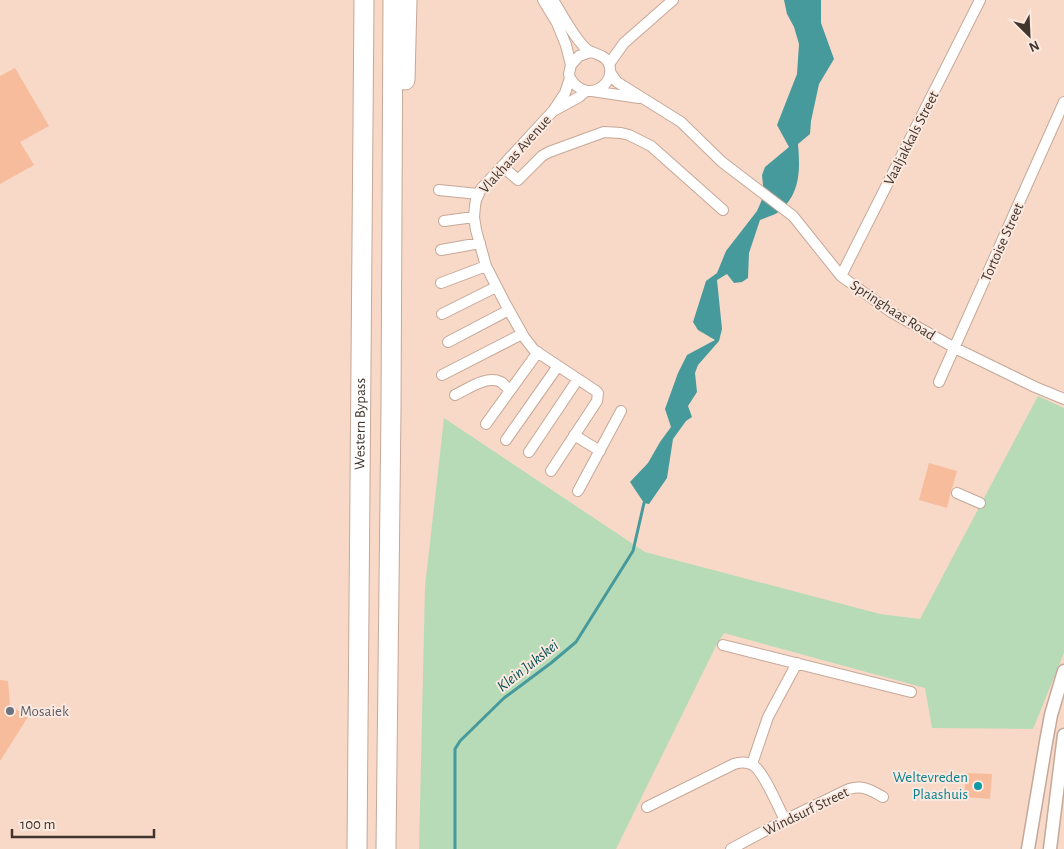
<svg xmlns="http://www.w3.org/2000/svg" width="1064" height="849" font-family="'Alegreya Sans',sans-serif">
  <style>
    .green { fill: #b7dbb7 }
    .water { fill: #479a9c }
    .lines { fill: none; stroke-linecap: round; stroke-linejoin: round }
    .stream { stroke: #479a9c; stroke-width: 3 }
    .building { fill: #f7bc9c }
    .minor-casing { stroke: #c6a898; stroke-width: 12 }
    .tertiary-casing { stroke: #c6a898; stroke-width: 15 }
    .motorway-casing { stroke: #c6a898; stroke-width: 21 }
    .minor { stroke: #fff; stroke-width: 10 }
    .tertiary { stroke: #fff; stroke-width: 12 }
    .motorway { stroke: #fff; stroke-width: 19 }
    .worship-dot { fill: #6b7280; stroke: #fbe8de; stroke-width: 2 }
    .culture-dot { fill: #0f9aa8; stroke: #fbe8de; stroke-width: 2 }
    .labels { text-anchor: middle; stroke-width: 4; stroke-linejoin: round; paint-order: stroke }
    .street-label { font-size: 15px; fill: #41352e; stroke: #fbe8de }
    .worship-label { font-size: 15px; fill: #5b616d; stroke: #fbe8de; text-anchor: start }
    .culture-label { font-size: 15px; fill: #0d838f; stroke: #fbe8de; text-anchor: end }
    .water-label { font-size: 16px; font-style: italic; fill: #045254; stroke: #fbe8de }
  </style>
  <rect width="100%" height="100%" fill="#f8d8c7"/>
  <path class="green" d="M1038 396 1064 408V653L1033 729 932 728 925 688 724 633 716 646 616 849H419L425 587 444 418 645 552 880 614 920 619Z"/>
  <path class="water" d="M784 0H821V23L834 59 819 84 811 121 810 134 798 144C800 168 801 192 781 210 776 215 767 217 760 220L749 253 748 278 742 282 734 283 727 274 717 280 722 329 719 341 698 365 695 373 697 392 688 406 692 417 686 421 673 439 667 478 649 504 644 503 630 482 648 463 660 442 671 427 665 409 678 373 687 355 715 340 698 330 693 322 706 281 717 273 726 251 757 211 764 195 762 175 765 167 789 147 777 125 797 74 799 44 794 27 787 14Z"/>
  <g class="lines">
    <path class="stream" d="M455 849V749L460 741 504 698 551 663 576 642 633 551 644 503"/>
  </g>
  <path class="building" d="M15 68 49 126 20 142 34 165 0 184V76Z
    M929 463 957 471 952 488 951 491 947 508 919 500Z
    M0 680 8 681 10 705 28 717 0 761Z
    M966 773 992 774 990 799 964 797Z"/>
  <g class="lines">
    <defs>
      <path id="minor" d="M543 0 557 23 566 45 571 65 569 74 570 78 565 93 553 111 481 189 476 200 475 206 474 217 476 230 486 266 505 303 524 337 534 350 596 391 598 393 597 401 551 471
        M553 0C562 14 570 30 580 42 583 46 588 51 592 52 598 55 604 55 608 62 619 83 587 106 570 78
        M609 64 624 43 673 0
        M571 65 579 56 590 52
        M610 72 617 82 681 122 722 162 793 216 841 276 891 312 955 348 1035 387 1064 399
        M592 91 639 98
        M555 110 579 97 586 91
        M502 166 518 180 542 156 549 152 604 132 621 133 629 135 651 146 723 210
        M439 190 478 194
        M444 221 474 217
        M441 250 480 243
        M841 276 980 0
        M441 283 486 266
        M442 314 496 287
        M448 342 509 310
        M442 375 522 334
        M939 382 1064 102
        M455 395C468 389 486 375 501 382 504 384 507 388 510 390
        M486 424 538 352
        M574 435 600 451
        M506 440 558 366
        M529 452 578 379
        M578 491 621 411
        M957 493 980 503
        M723 645 911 692
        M752 764 768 717 797 663
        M647 807 734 764C740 762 746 761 753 765 764 772 778 807 785 820
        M731 849 785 820 849 789C864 785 870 790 883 797"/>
      <path id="tertiary" d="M1028 849 1046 742 1051 715 1064 671
        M1050 849 1064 735"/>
      <g id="motorway">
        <path d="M405 80 407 0"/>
        <path id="s1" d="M357 849C358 566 361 283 364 0"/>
        <path d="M386 849 391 409 393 0"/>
      </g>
    </defs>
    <use href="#minor" class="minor-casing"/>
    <use href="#tertiary" class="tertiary-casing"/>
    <use href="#motorway" class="motorway-casing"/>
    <use href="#minor" class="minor"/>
    <use href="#tertiary" class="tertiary"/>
    <use href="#motorway" class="motorway"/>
  </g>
  <circle class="worship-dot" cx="10" cy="711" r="5"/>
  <circle class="culture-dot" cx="978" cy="786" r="5"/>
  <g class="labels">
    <g class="street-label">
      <text transform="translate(911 138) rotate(-63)" y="5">Vaaljakkals Street</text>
      <text transform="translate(515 154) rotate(-48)" y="5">Vlakhaas Avenue</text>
      <text transform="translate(1002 242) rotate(-66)" y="5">Tortoise Street</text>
      <text transform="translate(893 310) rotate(33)" y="5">Springhaas Road</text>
      <text dy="5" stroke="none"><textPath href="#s1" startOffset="425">Western Bypass</textPath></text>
      <text transform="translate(806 811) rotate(-26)" y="5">Windsurf Street</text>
    </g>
    <g class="worship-label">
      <text x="20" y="716">Mosaiek</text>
    </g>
    <g class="culture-label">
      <text x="968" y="782">Weltevreden<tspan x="968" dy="17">Plaashuis</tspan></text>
    </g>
    <g class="water-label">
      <text transform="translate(527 665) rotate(-38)" y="6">Klein Jukskei</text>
    </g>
  </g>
  <g transform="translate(1029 35) rotate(156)" stroke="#fbe8de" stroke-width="4" paint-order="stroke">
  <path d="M0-4L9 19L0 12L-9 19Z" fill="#41352e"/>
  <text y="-8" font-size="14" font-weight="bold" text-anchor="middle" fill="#41352e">N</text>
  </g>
  <path d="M12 829v8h142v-8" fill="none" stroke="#41352e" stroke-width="2.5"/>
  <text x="20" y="829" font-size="15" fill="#41352e" stroke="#fbe8de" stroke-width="4" paint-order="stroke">100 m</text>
</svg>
